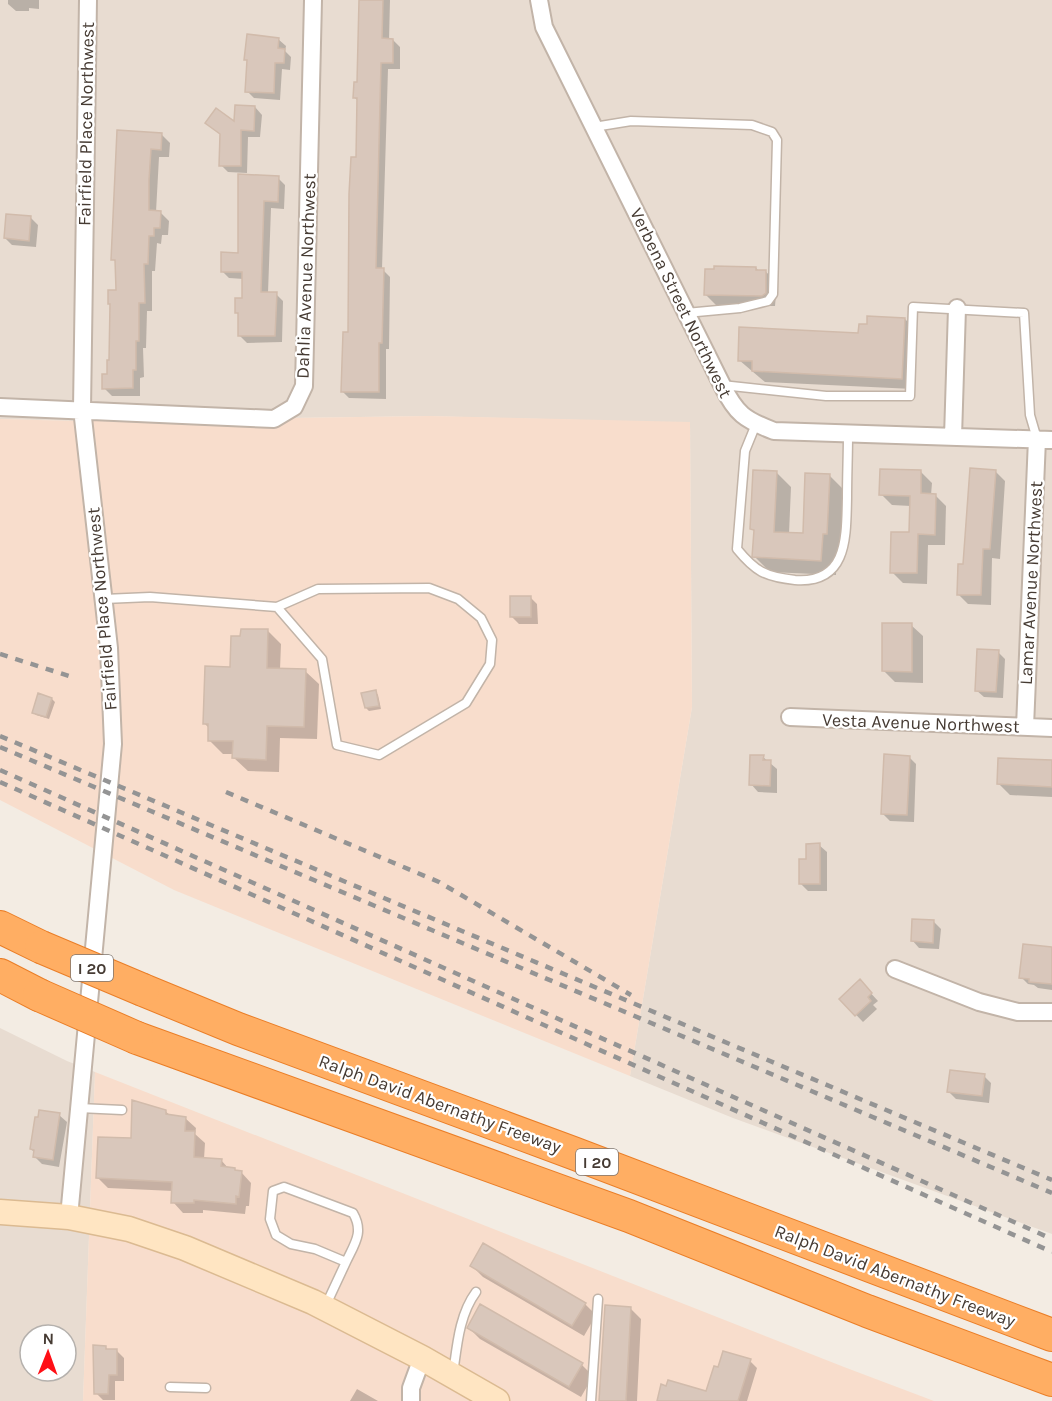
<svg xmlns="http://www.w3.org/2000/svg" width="1052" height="1401" font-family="Karla,sans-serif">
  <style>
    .residential { fill: #e8dcd1; fill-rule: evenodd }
    .commercial { fill: #f8ddcc }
    .shadow { fill: #0003 }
    .building { fill: #d9c7bb; stroke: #d1bbab; stroke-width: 1.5 }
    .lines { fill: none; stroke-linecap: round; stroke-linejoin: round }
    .lane-casing { stroke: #c2b4a8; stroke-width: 11 }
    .street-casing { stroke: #c2b4a8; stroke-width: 20 }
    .secondary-casing { stroke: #dbba91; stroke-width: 27 }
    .highway-casing { stroke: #ea7e27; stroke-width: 34 }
    .lane { stroke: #fff; stroke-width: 8 }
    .street { stroke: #fff; stroke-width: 16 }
    .secondary { stroke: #ffe5c2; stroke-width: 24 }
    .highway { stroke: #ffae63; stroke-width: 32 }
    .rail { stroke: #949494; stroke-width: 4.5; stroke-dasharray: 8 8; stroke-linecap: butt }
    .highway-bridge-casing { stroke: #ea7e27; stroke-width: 34; stroke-linecap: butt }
    .highway-bridge { stroke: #ffae63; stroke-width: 32 }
    .labels { text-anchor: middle; stroke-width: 4.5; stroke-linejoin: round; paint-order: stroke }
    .shield { fill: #fff; stroke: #7e7670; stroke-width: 1.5 }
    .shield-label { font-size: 16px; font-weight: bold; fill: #463b33 }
    .street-label { font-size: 18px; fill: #463b33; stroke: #fff }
  </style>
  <rect width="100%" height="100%" fill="#f3ece3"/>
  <path class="residential" d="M0 0H1052V1234L733 1118 630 1076 692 707 690 423 429 416 76 421 0 419Z
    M0 1028 67 1061 95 1072 83 1401H0ZM30 1335H66V1371H30Z"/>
  <path class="commercial" d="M429 416 690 422 692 707 630 1076 174 890 0 800V419L76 421Z
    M95 1072 844 1367 934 1401H83Z"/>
  <path class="shadow" d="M8 0H39V9L29 8V11H16L8 4Z
    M361 0H390L389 40H393L400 47V69H388L382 269 390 277 389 349H386V399L349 398 342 391 350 334 359 102 355 98 358 83Z
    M278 39 286 46 285 51 291 57 290 70 282 69 280 100 254 98 247 91 248 62 246 59Z
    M255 107 262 115 260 137H248L247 173 228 172 221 165V135L207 123 236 124Z
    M119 132 162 135 170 143 169 157H159L156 212H160L169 221 168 235H162L161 244 157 243 155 271H152V311H147L146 348H143L144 377 140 378V396H112L104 388 110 361 117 292V263L113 259Z
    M240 176 278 178 285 185 284 209 271 208 268 293 276 294 283 301 282 342 247 343 239 335V315L236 312 243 299 244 279 229 278 222 271 240 254Z
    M31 218 38 225 36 247 12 245 5 238Z
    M756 268 759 271H765L777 282 775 306H717L706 295Z
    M905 319 916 330 913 389 765 382 739 360 860 334Z
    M995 471 1005 481 1000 559 992 558 991 605 968 604 958 594 965 566Z
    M776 472 791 487 789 534 804 535 829 475 844 490 841 549H837L836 575 770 572 755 557V532L752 529Z
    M921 472 932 483 931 495H935L946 506 945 545H928L927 584 903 583 892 572 910 534 911 506 892 505 881 494Z
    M530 597 537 604 538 624H519L512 617Z
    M911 625 923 636V683L895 682 884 671Z
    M267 630 281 644 280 670 305 671 319 684 317 739 280 738 279 772 248 771 234 758V754H223L209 740V728L204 723 232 668 242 637Z
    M998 652 1005 659 1003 698 984 697 976 690Z
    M375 691 378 695 381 709 369 711 366 708Z
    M52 699 55 702 49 719 36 715 33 712Z
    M763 757 777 769V793L758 792 751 784Z
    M909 757 916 764 914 822 890 821 883 814Z
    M1052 762V797L1010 795 999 784Z
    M819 845 827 852V891H808L801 884Z
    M933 921 941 929 939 949 919 948 912 940Z
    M1052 949V990L1038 988 1034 985 1028 984 1021 977Z
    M867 989 878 1001 873 1005 877 1009 863 1022 841 999Z
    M984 1076 991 1083 989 1103 956 1099 949 1092Z
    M165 1111 171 1116 185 1118 196 1128 195 1134 205 1143 204 1159 221 1160 229 1169 241 1172 251 1183 249 1206H246L245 1214 203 1210V1213H183L173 1202V1191L108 1188 98 1178 132 1140Z
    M59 1115 67 1122 59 1167 42 1164 35 1157V1153L31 1149Z
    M472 1266 585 1304 596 1315 584 1336 483 1277Z
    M481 1306 582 1365 593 1376 581 1397 480 1339 469 1328Z
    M630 1308 641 1319 637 1401H601Z
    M105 1347 109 1351H117L124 1358V1381H115V1400H103L96 1393Z
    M750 1361 757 1368 747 1401H658L707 1392Z
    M357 1389 378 1401H350Z"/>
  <path class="building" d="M359 0H383L382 38 393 39V63H381L376 268H384L382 343H379V392H341L343 332H348L349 194 351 157H356L357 98H353L354 82H357Z
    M247 34 279 38 278 48 285 49 284 63H275L274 93 245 92 247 60H244Z
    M235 105 255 106 254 131 241 130V166H219L220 134 205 123 216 108 234 121Z
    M117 130 162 133 161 150 151 149 149 180V210L161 211 160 228H154V236H149L148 264H144L145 303H139V341H136V370H133V388L102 389V374H107V360H109L110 304H108V290H116L115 260H111Z
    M238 174 279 176 278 202 264 201 261 292H277L275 336H238V313H235V298H242V272H221V252L238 253Z
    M6 214 31 216 29 241 4 238Z
    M714 266 756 267V270H766V293L762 296 704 295 705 269H714Z
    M867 316 905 318 902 379 752 371V361H738L739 327 858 333 859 324H867Z
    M970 468 996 470 990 549H983L981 595H957L958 564H963Z
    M880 469 921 470V493L936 494 935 535 918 534 917 573H890L891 532H909L910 496 879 495Z
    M753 470 777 471 774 532 803 533 805 473 830 474 827 534H823L821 561 752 557 754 530 750 529Z
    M510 596H531V617H510Z
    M882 623H912V672L882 671Z
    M241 629H268L267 668 306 669 304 727 267 726 266 760 232 758 233 741H208V724H203L205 666 230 667 231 636H240Z
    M977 649 999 650 996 692 975 691Z
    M376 690 379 706 365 708 361 693Z
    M38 693 52 698 46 717 32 713Z
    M884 754 910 756 907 815 881 814Z
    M750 755H764L763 760H771L770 786 749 785Z
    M998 758 1052 760V787L997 784Z
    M820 843V884H799V859H806V844Z
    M912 919 934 920 933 943 911 941Z
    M1023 944 1052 947V984L1029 982V979L1019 978Z
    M860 979 872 993 868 997 871 1001 855 1016 839 999Z
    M950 1070 985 1074 982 1096 947 1092Z
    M132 1100 166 1110V1114L186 1117 185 1131H195L194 1157 222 1159 221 1166 235 1168V1170L242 1171 239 1197 236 1196V1204L194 1200V1203H171L172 1182 96 1178 98 1137 131 1138Z
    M39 1110 60 1113 53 1160 33 1157 34 1150 30 1149 35 1117H38Z
    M483 1243 586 1303 572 1326 470 1266Z
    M480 1304 583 1363 569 1387 467 1328Z
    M605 1305 631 1307 626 1401H599Z
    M93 1345 106 1346V1349H117V1375H109L108 1394H94Z
    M723 1351 751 1359 738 1401H657L661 1384 666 1386 668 1380 706 1391 714 1366 718 1367Z"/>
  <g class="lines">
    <defs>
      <path id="lane" d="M594 127 631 121 752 125 772 132 777 140 773 294 768 301 740 308 686 313
        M722 385 826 396H910L913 307 1024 313 1030 415 1037 439
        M756 424 745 451 737 549C755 571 765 577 795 580 848 584 846 537 847 498 847 476 848 455 848 434
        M104 599 150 597 277 607 322 659 337 745 379 755 466 703 490 664 492 640 481 618 458 599 429 588 318 589 277 607
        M79 1108 122 1110
        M325 1307 346 1262 315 1249 291 1244 276 1235 270 1219 273 1191 284 1187 353 1213C364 1232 355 1243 346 1262
        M453 1374C457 1346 459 1315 476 1292
        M170 1387 206 1388
        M591 1401 598 1299"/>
      <path id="street" d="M539 0 544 27 722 385C736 414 745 420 774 431L1052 440
        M0 407 274 419 294 407 304 386 313 0
        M953 437 957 308
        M790 717 1052 728
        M1025 727 1037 439
        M895 969 979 1002 1018 1012H1052
        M69 1217 113 744 109 648 82 409 88 0
        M411 1401V1388L422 1358"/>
      <path id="secondary" d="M0 1212 69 1217 129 1229 185 1248 313 1302 422 1358 497 1401"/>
      <path id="highway" d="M0 927 41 947
        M0 975 39 995
        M143 990 238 1029 573 1153 1052 1335
        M137 1038 629 1216 867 1311 1052 1380"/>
    </defs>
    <use href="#lane" class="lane-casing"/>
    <use href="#street" class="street-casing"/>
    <use href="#secondary" class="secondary-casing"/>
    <use href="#highway" class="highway-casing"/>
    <use href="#lane" class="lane"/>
    <use href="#street" class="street"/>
    <use href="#secondary" class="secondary"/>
    <use href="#highway" class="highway"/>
    <path class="rail" d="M0 654 69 676
      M0 736 1052 1180
      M0 747 1052 1193
      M0 770 1052 1239
      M0 782 1052 1252
      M226 792 439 882 631 995"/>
    <defs>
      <path id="highway-bridge" d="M41 947 143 990
        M39 995 137 1038"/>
    </defs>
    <use href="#highway-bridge" class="highway-bridge-casing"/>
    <use href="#highway-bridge" class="highway-bridge"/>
  </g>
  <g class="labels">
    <g class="shield">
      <rect x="71" y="955" width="42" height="26" rx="4.5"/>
      <rect x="576" y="1149" width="42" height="26" rx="4.5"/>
    </g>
    <g class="shield-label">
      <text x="92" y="974">I 20</text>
      <text x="597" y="1168">I 20</text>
    </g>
    <g class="street-label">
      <text transform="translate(86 124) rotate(-89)" y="6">Fairfield Place Northwest</text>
      <text transform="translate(306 276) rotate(-88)" y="6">Dahlia Avenue Northwest</text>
      <text transform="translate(681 303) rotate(64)" y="6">Verbena Street Northwest</text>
      <text transform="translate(1031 583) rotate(-87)" y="6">Lamar Avenue Northwest</text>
      <text transform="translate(102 609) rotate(-95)" y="6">Fairfield Place Northwest</text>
      <text transform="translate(921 723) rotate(2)" y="6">Vesta Avenue Northwest</text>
      <text transform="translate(440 1104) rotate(20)" y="6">Ralph David Abernathy Freeway</text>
      <text transform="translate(895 1276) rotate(21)" y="6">Ralph David Abernathy Freeway</text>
    </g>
  </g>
  <g transform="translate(48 1353) rotate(1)"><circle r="28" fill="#ffffff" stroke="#b5b1ad" stroke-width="1.5"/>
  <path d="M0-4.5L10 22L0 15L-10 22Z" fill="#ff0f16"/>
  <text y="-9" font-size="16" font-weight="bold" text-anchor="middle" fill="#463b33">N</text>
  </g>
</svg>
